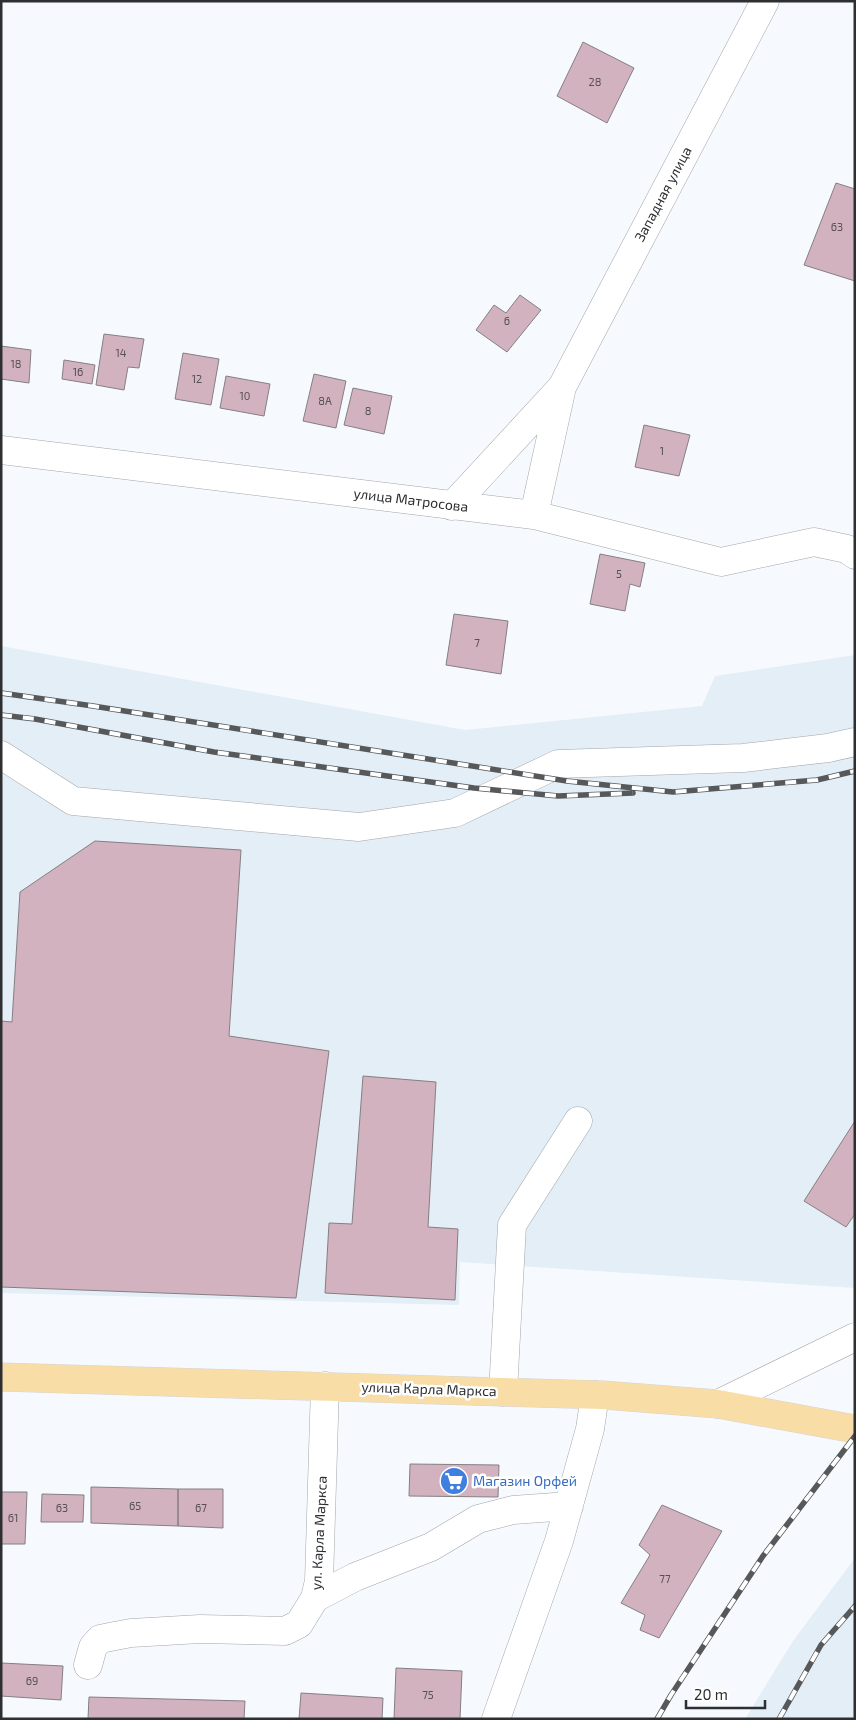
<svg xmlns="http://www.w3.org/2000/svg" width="856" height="1720" font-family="'Exo 2',sans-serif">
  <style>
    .built { fill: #e3eef7 }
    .building { fill: #d3b2bf; stroke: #847f81 }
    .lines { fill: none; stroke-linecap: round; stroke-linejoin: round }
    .minor-casing { stroke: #a2a6a9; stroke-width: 29 }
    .major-casing { stroke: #d5d5d6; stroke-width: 29 }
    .minor { stroke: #fff; stroke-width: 28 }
    .major { stroke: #f9dda7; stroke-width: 28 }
    .rail-casing { stroke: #56585a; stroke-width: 5.5 }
    .rail { stroke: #fff; stroke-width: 4; stroke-dasharray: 11; stroke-linecap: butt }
    .labels { text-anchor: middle; stroke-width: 5; stroke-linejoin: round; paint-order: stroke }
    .number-label { font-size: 11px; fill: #575054 }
    .street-label { font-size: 14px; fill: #2e2f31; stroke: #fff }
    .shop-label { font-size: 14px; fill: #366cbe; stroke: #fff; text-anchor: start }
  </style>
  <rect width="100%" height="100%" fill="#f6fafe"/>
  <path class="built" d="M1 646 465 730 702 706 715 676 855 655V1288L460 1262 459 1305 1 1293Z
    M855 1558V1719H745L793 1641Z"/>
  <path class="building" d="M583 42 634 68 607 123 557 96Z
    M836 183 855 189V281L804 265Z
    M520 295 541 310 507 352 476 330 494 305 506 313Z
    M104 334 144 339 139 368 128 367 124 390 96 385Z
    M1 346 31 350 29 383 1 379Z
    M183 353 219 359 211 405 175 399Z
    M64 360 95 365 92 384 62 379Z
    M314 374 346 381 336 428 303 421Z
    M226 376 270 384 264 416 220 408Z
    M353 388 392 396 384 434 344 425Z
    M644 425 690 435 679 476 635 467Z
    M600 554 645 563 640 587 630 584 625 611 590 604Z
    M454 614 508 621 501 674 446 665Z
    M95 841 241 850 229 1036 329 1051 296 1298 1 1287V1021L12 1022 20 892Z
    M363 1076 436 1082 428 1227 458 1229 455 1300 325 1293 329 1223 352 1224Z
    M855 1121V1214L846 1227 804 1201Z
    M410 1464 499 1465 498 1497 409 1496Z
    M91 1487 178 1489V1526L91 1523Z
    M178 1489H223V1528L178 1526Z
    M1 1492H27L25 1544H1Z
    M42 1494 84 1495 83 1522H41Z
    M662 1505 722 1531 659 1638 640 1630 645 1615 621 1603 650 1555 639 1545Z
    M1 1663 63 1666 61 1700 1 1696Z
    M396 1668 462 1671 460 1719H394Z
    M301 1693 383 1698 382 1719H299Z
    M89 1697 245 1701 244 1719H88Z"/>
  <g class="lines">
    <defs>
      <path id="minor" d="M562 387 765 1
        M1 450 534 515 721 562 814 542 847 549 855 555
        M452 506 562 387 534 515
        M1 755 73 801 359 827 455 813 558 764 743 758 828 748 855 742
        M503 1392 512 1225 578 1121
        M718 1404 855 1337
        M315 1598 355 1577 431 1547 478 1519 513 1510 569 1506
        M88 1665 93 1647 100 1639 115 1636 131 1633 200 1629 285 1631 299 1624 315 1598 319 1581 325 1386
        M496 1719 559 1541 590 1429 595 1395"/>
      <path id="major" d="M1 1377 603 1395 718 1404 855 1429"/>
    </defs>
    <use href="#minor" class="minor-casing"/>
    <use href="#major" class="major-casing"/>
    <use href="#minor" class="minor"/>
    <use href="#major" class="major"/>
    <defs>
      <path id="rail" d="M1 693 93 706 567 781 673 792 817 780 855 771
        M1 715 35 719 214 752 474 788 558 796 633 793
        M657 1719 671 1695 763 1556 855 1436
        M779 1719 821 1645 855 1606"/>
    </defs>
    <use href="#rail" class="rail-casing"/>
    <use href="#rail" class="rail"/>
  </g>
  <defs>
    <symbol id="supermarket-disc" viewBox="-11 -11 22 22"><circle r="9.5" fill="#3f7fe0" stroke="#fff"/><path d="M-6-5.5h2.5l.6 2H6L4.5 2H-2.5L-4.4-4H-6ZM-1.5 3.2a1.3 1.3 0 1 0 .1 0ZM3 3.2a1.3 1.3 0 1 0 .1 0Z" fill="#fff"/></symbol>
  </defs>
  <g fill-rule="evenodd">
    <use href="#supermarket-disc" x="438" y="1465" width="32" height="32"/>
  </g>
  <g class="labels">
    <g class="number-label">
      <text x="595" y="86">28</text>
      <text x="837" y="231">63</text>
      <text x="507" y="325">6</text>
      <text x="121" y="357">14</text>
      <text x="16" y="368">18</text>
      <text x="78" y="376">16</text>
      <text x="197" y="383">12</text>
      <text x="245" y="400">10</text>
      <text x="325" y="405">8А</text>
      <text x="368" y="415">8</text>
      <text x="662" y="455">1</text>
      <text x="619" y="578">5</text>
      <text x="477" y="647">7</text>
      <text x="135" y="1510">65</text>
      <text x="62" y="1512">63</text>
      <text x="201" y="1512">67</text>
      <text x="13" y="1522">61</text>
      <text x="665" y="1583">77</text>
      <text x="32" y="1685">69</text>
      <text x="428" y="1699">75</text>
    </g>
    <g class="street-label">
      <text transform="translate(663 194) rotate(-62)" y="5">Западная улица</text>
      <text transform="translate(411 500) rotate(7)" y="5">улица Матросова</text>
      <text transform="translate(429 1389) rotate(2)" y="5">улица Карла Маркса</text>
      <text transform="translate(319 1533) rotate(-87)" y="5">ул. Карла Маркса</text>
    </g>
    <g class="shop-label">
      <text x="473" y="1486">Магазин Орфей</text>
    </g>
  </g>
  <rect width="856" height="1720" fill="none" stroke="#2e2f31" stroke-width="5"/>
  <path d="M686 1700v8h79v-8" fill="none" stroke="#2e2f31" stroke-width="2.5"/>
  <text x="694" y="1700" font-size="15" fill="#2e2f31" stroke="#ffffff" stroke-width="4" paint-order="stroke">20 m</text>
</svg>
